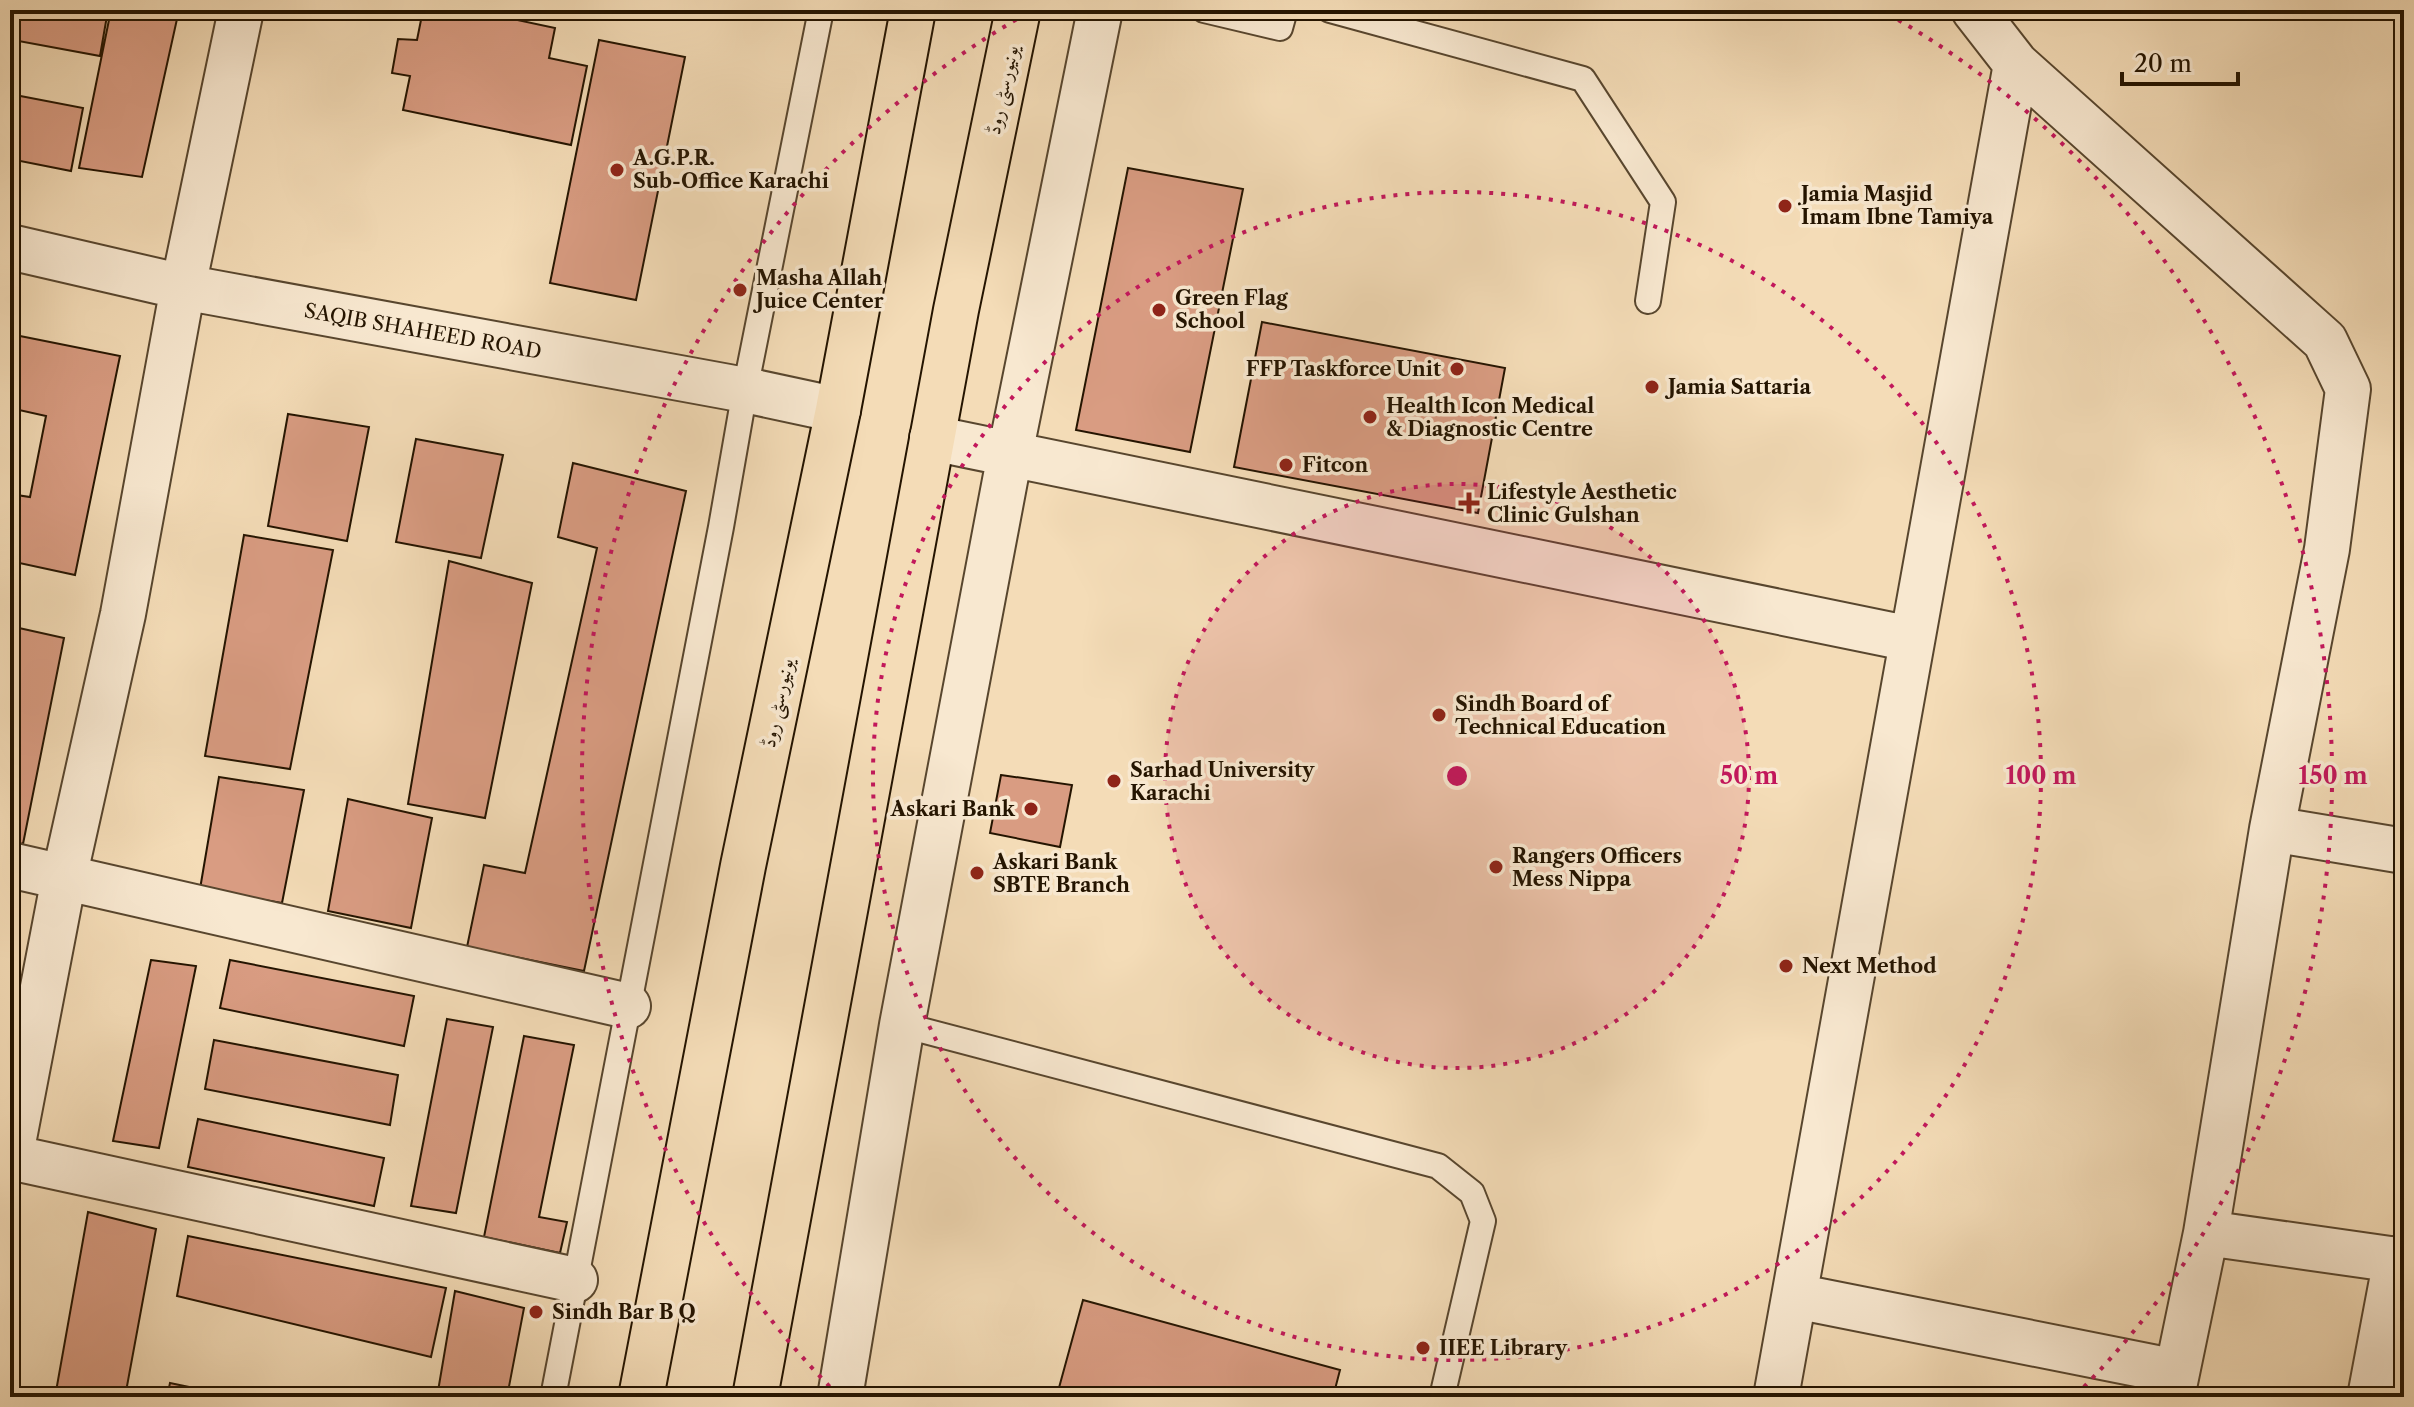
<svg xmlns="http://www.w3.org/2000/svg" width="2414" height="1407" font-family="'Libre Caslon Text',Amiri,serif">
  <style>
    .building { fill: #d99c82; stroke: #241400; stroke-width: 2 }
    .lines { fill: none; stroke-linecap: round; stroke-linejoin: round }
    .lane-casing { stroke: #58462e; stroke-width: 28 }
    .street-casing { stroke: #58462e; stroke-width: 48 }
    .primary-casing { stroke: #241400; stroke-width: 48 }
    .lane { stroke: #f8e8d0; stroke-width: 24 }
    .street { stroke: #f8e8d0; stroke-width: 44 }
    .primary { stroke: #f4dcb7; stroke-width: 44 }
    .ring { fill: none; stroke: #c2185b; stroke-width: 4; stroke-dasharray: 4 8 }
    .poi-dot { fill: #8f2418; stroke: #f8e8d0; stroke-width: 3 }
    .labels { text-anchor: middle; stroke-width: 7; stroke-linejoin: round; paint-order: stroke }
    .street-label { font-size: 20px; fill: #241400; stroke: #f8e8d0 }
    .poi-label { font-size: 20px; font-weight: bold; fill: #241400; stroke: #f8e8d0; text-anchor: start }
    .centre { fill: #c2185b; stroke: #f8e8d0; stroke-width: 4 }
    .ring-label { font-size: 24px; text-anchor: middle; font-weight: bold; fill: #c2185b; stroke: #f8e8d0; stroke-width: 7; stroke-linejoin: round; paint-order: stroke }
  </style>
  <rect width="100%" height="100%" fill="#f4dcb7"/>
  <filter id="stains"><feTurbulence type="fractalNoise" baseFrequency=".0025" numOctaves="4"/><feColorMatrix values="0 0 0 0 .2 0 0 0 0 .09 0 0 0 0 .02 0 0 0 .5 -.17"/></filter>
  <radialGradient id="worn" r=".72"><stop offset=".6" stop-color="#630" stop-opacity="0"/><stop offset="1" stop-color="#630" stop-opacity=".3"/></radialGradient>
  <path class="building" d="M19 10H108L100 56 13 40Z
    M111 10H179L142 177 79 168Z
    M423 10H470L555 28 549 58 587 66 571 145 403 110 410 76 392 73 398 39 417 40Z
    M599 40 685 57 636 300 550 283Z
    M10 94 83 108 71 171 10 159Z
    M1128 168 1243 189 1190 452 1076 430Z
    M1262 322 1505 368 1478 513 1234 467Z
    M10 334 120 356 75 575 10 561V494L30 497 46 416 10 408Z
    M288 414 369 427 347 541 268 526Z
    M416 439 503 455 481 558 396 542Z
    M573 463 686 491 584 971 467 947 484 865 525 873 597 548 558 537Z
    M244 535 333 550 290 769 205 756Z
    M449 561 532 583 485 818 408 804Z
    M10 626 64 638 23 844 10 841Z
    M1001 775 1072 785 1060 847 990 833Z
    M219 777 304 790 282 903 200 889Z
    M348 799 432 818 411 928 328 911Z
    M151 960 196 966 159 1148 113 1141Z
    M230 960 414 996 404 1046 220 1008Z
    M447 1019 493 1027 456 1213 411 1206Z
    M524 1036 574 1045 539 1217 567 1222 560 1253 484 1237Z
    M214 1040 398 1075 390 1125 205 1089Z
    M198 1119 384 1158 374 1206 188 1167Z
    M88 1212 156 1229 125 1397H55Z
    M188 1236 446 1288 431 1357 177 1296Z
    M455 1291 524 1308 507 1397H437Z
    M1083 1300 1340 1370 1333 1397H1065L1057 1395Z
    M170 1383 237 1397H167Z"/>
  <g class="lines">
    <defs>
      <path id="lane" d="M1204 10 1280 28 1285 10
        M1330 10 1583 79 1663 202 1648 301
        M902 1025 1438 1166 1472 1193 1483 1221 1442 1397
        M553 1397 721 527 745 390 821 10"/>
      <path id="street" d="M1974 10 2016 64 2325 341 2348 389 2327 549 2272 829 2206 1233 2172 1397
        M10 247 183 287 745 390 838 410
        M932 438 1911 639
        M2272 829 2404 851
        M10 865 628 1006
        M10 1157 575 1280
        M10 1159 64 878 123 614 183 287 241 10
        M2206 1233 2404 1261
        M1795 1296 2177 1372
        M840 1397 902 1025 1010 454 1100 10
        M1776 1397 2016 64
        M2370 1397 2396 1259"/>
      <path id="primary" d="M641 1397 743 866 838 410 913 10
        M755 1397 956 310 1018 10"/>
    </defs>
    <use href="#lane" class="lane-casing"/>
    <use href="#street" class="street-casing"/>
    <use href="#primary" class="primary-casing"/>
    <use href="#lane" class="lane"/>
    <use href="#street" class="street"/>
    <use href="#primary" class="primary"/>
  </g>
  <circle cx="1457" cy="776" r="292" fill="#c2185b" fill-opacity=".12"/>
  <g class="ring">
    <circle cx="1457" cy="776" r="292"/>
    <circle cx="1457" cy="776" r="584"/>
    <path d="M838 1395A876 876 0 0 1 1026 14M1888 14A876 876 0 0 1 2076 1395"/>
  </g>
  <g class="poi-dot">
    <circle cx="617" cy="170" r="8"/>
    <circle cx="1785" cy="206" r="8"/>
    <circle cx="740" cy="290" r="8"/>
    <circle cx="1159" cy="310" r="8"/>
    <circle cx="1457" cy="369" r="8"/>
    <circle cx="1652" cy="387" r="8"/>
    <circle cx="1370" cy="417" r="8"/>
    <circle cx="1286" cy="465" r="8"/>
    <path d="M1465 491h8v8h8v8h-8v8h-8v-8h-8v-8h8z"/>
    <circle cx="1439" cy="715" r="8"/>
    <circle cx="1114" cy="781" r="8"/>
    <circle cx="1031" cy="809" r="8"/>
    <circle cx="1496" cy="867" r="8"/>
    <circle cx="977" cy="873" r="8"/>
    <circle cx="1786" cy="966" r="8"/>
    <circle cx="536" cy="1312" r="8"/>
    <circle cx="1423" cy="1348" r="8"/>
  </g>
  <g class="labels">
    <g class="street-label">
      <text transform="translate(1002 90) rotate(-78)" y="7">یونیورسٹی روڈ</text>
      <text transform="translate(423 331) rotate(10)" y="7">SAQIB SHAHEED ROAD</text>
      <text transform="translate(777 703) rotate(-78)" y="7">یونیورسٹی روڈ</text>
    </g>
    <g class="poi-label">
      <text x="633" y="165">A.G.P.R.<tspan x="633" dy="23">Sub-Office Karachi</tspan></text>
      <text x="1801" y="201">Jamia Masjid<tspan x="1801" dy="23">Imam Ibne Tamiya</tspan></text>
      <text x="756" y="285">Masha Allah<tspan x="756" dy="23">Juice Center</tspan></text>
      <text x="1175" y="305">Green Flag<tspan x="1175" dy="23">School</tspan></text>
      <text x="1441" y="376" text-anchor="end">FFP Taskforce Unit</text>
      <text x="1668" y="394">Jamia Sattaria</text>
      <text x="1386" y="413">Health Icon Medical<tspan x="1386" dy="23">&amp; Diagnostic Centre</tspan></text>
      <text x="1302" y="472">Fitcon</text>
      <text x="1487" y="499">Lifestyle Aesthetic<tspan x="1487" dy="23">Clinic Gulshan</tspan></text>
      <text x="1455" y="711">Sindh Board of<tspan x="1455" dy="23">Technical Education</tspan></text>
      <text x="1130" y="777">Sarhad University<tspan x="1130" dy="23">Karachi</tspan></text>
      <text x="1015" y="816" text-anchor="end">Askari Bank</text>
      <text x="1512" y="863">Rangers Officers<tspan x="1512" dy="23">Mess Nippa</tspan></text>
      <text x="993" y="869">Askari Bank<tspan x="993" dy="23">SBTE Branch</tspan></text>
      <text x="1802" y="973">Next Method</text>
      <text x="552" y="1319">Sindh Bar B Q</text>
      <text x="1439" y="1355">IIEE Library</text>
    </g>
  </g>
  <circle cx="1457" cy="776" r="12" class="centre"/>
  <g class="ring-label">
    <text x="1749" y="784">50 m</text>
    <text x="2041" y="784">100 m</text>
    <text x="2333" y="784">150 m</text>
  </g>
  <rect width="2414" height="1407" fill="none" stroke="#f4dcb7" stroke-width="40"/>
  <rect x="12" y="12" width="2390" height="1383" fill="none" stroke="#241400" stroke-width="4"/>
  <rect x="20" y="20" width="2374" height="1367" fill="none" stroke="#241400" stroke-width="2"/>
  <path d="M2122 72v12h116v-12" fill="none" stroke="#241400" stroke-width="4"/>
  <text x="2134" y="72" font-size="24" fill="#241400" stroke="#f8e8d0" stroke-width="6" paint-order="stroke">20 m</text>
  <rect width="100%" height="100%" filter="url(#stains)"/>
  <rect width="100%" height="100%" fill="url(#worn)"/>
</svg>
